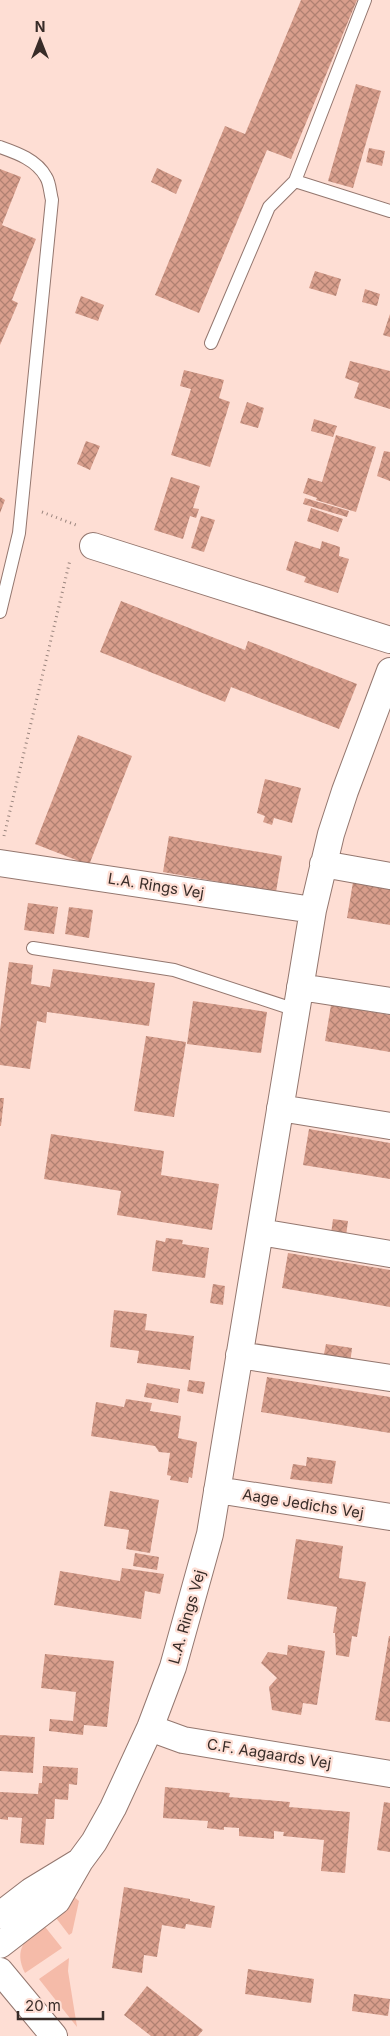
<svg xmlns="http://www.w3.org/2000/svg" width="390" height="2036" font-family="Inter,sans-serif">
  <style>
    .green { fill: #f5bba9 }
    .building { fill: url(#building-cross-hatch) }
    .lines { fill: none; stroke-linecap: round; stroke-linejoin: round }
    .lane-casing { stroke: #94776f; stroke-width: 14 }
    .street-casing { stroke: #94776f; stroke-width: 28 }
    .path { stroke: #99847d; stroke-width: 3; stroke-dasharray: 1 4; stroke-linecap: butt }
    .lane { stroke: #fff; stroke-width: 12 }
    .street { stroke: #fff; stroke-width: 26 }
    .labels { text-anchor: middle; stroke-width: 4.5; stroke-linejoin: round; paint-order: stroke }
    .street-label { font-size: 15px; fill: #382c28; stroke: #feded4 }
  </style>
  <defs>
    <pattern id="building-cross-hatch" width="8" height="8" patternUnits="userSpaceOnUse" patternTransform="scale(1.25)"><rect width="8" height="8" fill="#d89e8c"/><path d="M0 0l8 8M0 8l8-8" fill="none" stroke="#b08172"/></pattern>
  </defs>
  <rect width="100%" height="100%" fill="#feded4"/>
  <path class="green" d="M74 1897 79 1901 72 1933 69 1935 53 1914Z
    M42 1923 62 1948 25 1973C13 1949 26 1939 42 1923Z
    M69 1958 68 1971 77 2027 39 1979Z"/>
  <path class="building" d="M301 0H357L291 159 267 150 199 313 155 295 225 126 245 134Z
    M356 84 381 91 353 188 328 181Z
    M369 148 385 151 382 166 366 162Z
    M157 168 182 180 176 194 151 182Z
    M0 169 21 177 2 225 36 239 12 300 18 303 0 345Z
    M315 271 341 279 336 296 309 288Z
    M365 289 380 294 377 306 362 302Z
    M81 296 104 305 98 321 75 313Z
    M390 314V337L383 335Z
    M350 361 390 371V409L354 398 359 383 345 378Z
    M184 370 224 380 219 398 230 402 210 467 171 455 191 389 180 386Z
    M247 402 264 408 258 428 240 423Z
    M314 419 337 426 333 437 311 431Z
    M336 435 376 447 356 512 316 500 317 498 303 493 308 478 322 482Z
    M86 441 100 446 90 470 77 464Z
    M384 451 390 452V481L377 476Z
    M171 477 200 486 193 508 199 509 196 518 190 516 183 539 154 530Z
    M0 497 5 500 0 513Z
    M305 498 349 511 347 517 303 504Z
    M311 508 343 519 338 532 307 521Z
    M201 516 215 520 204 552 191 548Z
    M295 541 320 549 322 541 340 547 339 556 349 559 338 593 304 582 306 577 286 570Z
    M121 601 245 650 248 641 357 684 339 729 231 687 225 702 100 652Z
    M78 735 132 756 89 865 35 844Z
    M265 779 301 788 292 823 274 818 272 825 263 822 265 816 257 813Z
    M169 836 282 856 276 892 163 872Z
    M353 882 390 889V925L347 918Z
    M28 903 58 907 54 934 24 930Z
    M69 907 93 910 89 938 65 934Z
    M9 962 33 965 31 984 50 987 53 969 155 983 149 1026 47 1012 46 1023 37 1021 30 1069 0 1065V1030Z
    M193 1001 267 1012 261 1053 187 1044Z
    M331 1005 390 1015V1052L325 1041Z
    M146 1036 186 1042 174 1117 134 1111Z
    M0 1098H4L1 1126H0Z
    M309 1129 390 1143V1179L303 1165Z
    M51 1134 164 1151 161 1175 219 1184 212 1230 117 1215 121 1191 44 1179Z
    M333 1219 348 1221 346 1236 331 1234Z
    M166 1238 183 1240 182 1244 209 1248 205 1278 152 1271 156 1240 165 1242Z
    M288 1253 390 1270V1307L282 1288Z
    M213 1284 225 1286 223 1305 210 1303Z
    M114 1310 147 1314 145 1330 194 1336 190 1370 137 1363 139 1351 110 1347Z
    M326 1344 352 1348 350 1364 323 1359Z
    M267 1377 390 1397V1433L261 1412Z
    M189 1380 205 1382 203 1394 187 1391Z
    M147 1383 180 1389 178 1403 144 1397Z
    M126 1399 152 1403 150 1411 181 1416 178 1438 197 1442 192 1478 189 1477 188 1483 170 1480 171 1476 167 1475 170 1453 159 1452 155 1446 91 1436 96 1402 124 1407Z
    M307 1457 336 1461 332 1484 290 1479 293 1464 306 1466Z
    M110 1491 159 1500 150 1553 126 1549 129 1530 104 1526Z
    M296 1539 343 1546 339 1578 366 1582 357 1637 352 1636 349 1657 336 1655 335 1633H333L337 1607 287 1599Z
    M135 1553 159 1557 157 1570 133 1566Z
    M122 1568 164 1574 160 1594 145 1591 141 1619 54 1605 60 1571 120 1581Z
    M389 1636H390V1722L375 1720Z
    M288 1645 325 1651 317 1705 303 1703 301 1715 272 1710 269 1687 277 1678 261 1663 268 1652 287 1655Z
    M45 1654 114 1661 107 1727 84 1725 83 1735 49 1731 50 1719 73 1721 76 1692 41 1688Z
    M0 1735 35 1737 33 1773 0 1771Z
    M43 1766 78 1768 77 1785 69 1784 68 1800 55 1799 54 1819H46L44 1845 20 1843 22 1818 8 1817V1820L0 1819V1792L38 1794 39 1783H42Z
    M165 1787 230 1793 229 1797 290 1802 289 1807 350 1812 345 1873 321 1871 324 1840 283 1836 284 1832 274 1831V1839L239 1836V1828L224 1827V1830L207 1828 208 1821 163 1818Z
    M384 1802 390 1803V1852L377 1850Z
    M124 1887 190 1899V1901L215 1906 211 1928 186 1924 185 1929 162 1925 157 1957 144 1955 142 1973 112 1968Z
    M248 1969 314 1979 311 2003 245 1994Z
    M147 1986 203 2030 198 2036H151L124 2015Z
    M354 1994 390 1999 388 2016 352 2011Z"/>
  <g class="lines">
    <defs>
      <path id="lane" d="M0 147C17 153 37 160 46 177 50 183 50 193 52 200L19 533 0 612
        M295 181 390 211
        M211 343 269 207 295 181 365 0
        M33 948 174 970 296 1010"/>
      <path id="street" d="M93 546 390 640
        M0 863 313 910
        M323 864 390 876
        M300 987 390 1001
        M280 1108 390 1126
        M260 1232 390 1254
        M239 1355 390 1378
        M217 1490 390 1517
        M150 1728 183 1740 390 1774
        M0 1915 31 1891 77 1863
        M0 1945 57 1901 80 1861 94 1842 113 1808 150 1728 173 1667 210 1534 313 910 331 834 345 791 390 671
        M0 1971 54 2036"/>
    </defs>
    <use href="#lane" class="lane-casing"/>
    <use href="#street" class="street-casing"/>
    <path class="path" d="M42 512 76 525
      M4 836 70 560"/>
    <use href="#lane" class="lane"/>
    <use href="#street" class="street"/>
  </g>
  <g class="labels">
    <g class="street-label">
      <text transform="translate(156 886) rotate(9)" y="5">L.A. Rings Vej</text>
      <text transform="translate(303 1504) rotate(9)" y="5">Aage Jedichs Vej</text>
      <text transform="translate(187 1617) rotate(-74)" y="5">L.A. Rings Vej</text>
      <text transform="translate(269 1754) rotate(9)" y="5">C.F. Aagaards Vej</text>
    </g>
  </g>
  <g transform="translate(40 40)" stroke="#feded4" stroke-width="4" paint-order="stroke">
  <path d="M0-4L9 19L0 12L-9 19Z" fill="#382c28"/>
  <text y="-8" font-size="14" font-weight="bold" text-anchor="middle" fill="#382c28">N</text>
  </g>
  <path d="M18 2011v8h85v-8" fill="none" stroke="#382c28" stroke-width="2.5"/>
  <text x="25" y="2011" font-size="15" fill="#382c28" stroke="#feded4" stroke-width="4" paint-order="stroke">20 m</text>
</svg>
